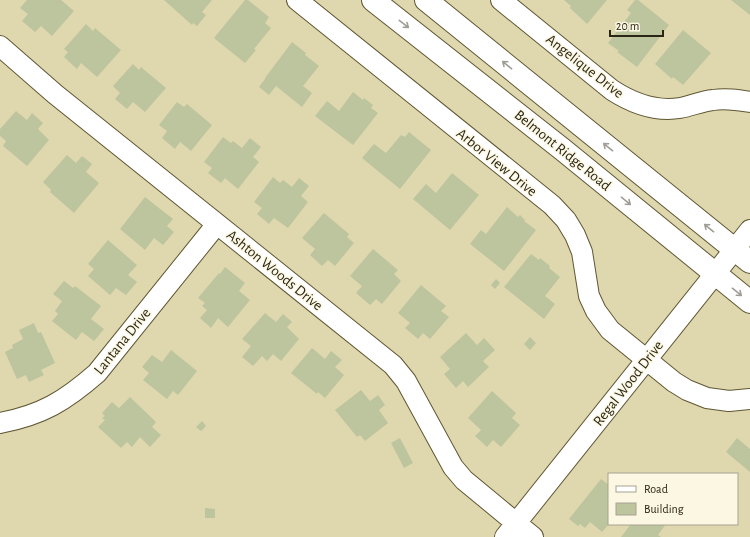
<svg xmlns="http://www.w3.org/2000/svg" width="750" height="537" font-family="'Alegreya Sans',sans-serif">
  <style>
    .building { fill: #bdc59e }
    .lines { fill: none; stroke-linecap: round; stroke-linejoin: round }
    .street-casing { stroke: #5f5733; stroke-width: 22 }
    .secondary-casing { stroke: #5f5733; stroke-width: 24 }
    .street { stroke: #fff; stroke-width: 20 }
    .secondary { stroke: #fff; stroke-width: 22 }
    .oneway { stroke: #9f9d96 }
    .labels { text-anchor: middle; stroke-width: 3; stroke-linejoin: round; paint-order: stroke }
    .street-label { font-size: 15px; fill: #292616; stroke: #fcf7e3 }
  </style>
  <rect width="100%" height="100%" fill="#dfd7ae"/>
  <path class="building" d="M27 0H61L74 11 52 36 41 26 35 32 22 21 28 14 20 8Z
    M164 0H212L202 12 206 15 197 26 193 23 192 25Z
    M245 0H248L269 17 265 23 271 28 254 49 256 50 245 63 214 38Z
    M564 0H607L587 24 570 8 571 6Z
    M635 0H638L669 25 637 67 617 52 619 51 608 43 631 13 627 10Z
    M731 0H750V15Z
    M86 24 93 31 95 28 121 50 97 77 81 63 77 69 64 57 68 52 64 49Z
    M683 30 711 53 683 85 673 77 672 79 655 64Z
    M292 42 306 53 305 55 319 66 303 86 312 93 302 107 276 86 269 95 259 87 265 79V78Z
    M133 64 139 70 141 67 166 88 145 112 133 102 127 109 115 99 120 93 113 86Z
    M353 92 363 100 364 98 373 105 371 108 378 113 353 145 315 116 327 101 339 111Z
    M177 102 184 107 187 104 212 125 191 151 180 142 175 149 162 138 167 131 159 125Z
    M16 111 27 120 32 113 43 123 38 129 49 140 27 166 3 146 6 141 0 136V129Z
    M409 132 431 150 400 189 362 158 374 144 386 153 401 135 405 137Z
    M223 137 231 143 233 141 242 148 250 138 261 147 253 157 259 162 238 189 225 178 221 183 208 173 212 168 204 162Z
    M67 155 76 163 82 156 92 164 86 172 99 183 74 213 50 192 51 190 43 182Z
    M452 173 479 195 450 230 413 199 426 184 436 193Z
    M273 177 280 183 283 180 292 187 299 178 309 186 301 196 308 202 288 228 274 218 269 224 257 214 262 208 254 202Z
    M145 197 173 219 167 226 174 232 163 245 154 238 145 250 120 229Z
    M507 207 518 217 520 215 525 220 524 221 536 230 504 271 470 244 481 230 486 234Z
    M324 213 349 234 347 237 354 243 335 266 328 260 322 266 310 255 315 249 302 238Z
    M108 240 137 265 128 275 137 282 126 295 116 288 110 295 88 276 94 269 88 264Z
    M373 249 398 270 394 274 401 281 382 304 376 299 370 305 356 293 362 286 350 276Z
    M531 254 539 260 540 258 550 266 549 268 560 277 545 296 555 304 544 319 504 287Z
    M225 267 245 283 239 291 250 300 228 327 218 318 211 328 200 318 207 310 202 306 205 303 198 298 219 273 220 274Z
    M496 279 500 283 495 289 491 285Z
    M64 281 73 288 75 286 101 306 91 319 104 329 94 341 82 332 76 340 52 321 58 314 55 311 62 301 53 294Z
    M421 285 446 306 441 311 449 317 430 339 423 333 418 339 405 328 410 323 398 313Z
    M265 313 276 322 283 314 292 322 287 327 299 339 281 361 273 354 267 361 262 356 253 366 242 357 251 346 242 339Z
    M34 323 38 333 41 332 55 363 41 370 44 375 29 382 26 375 17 379 5 352 13 348 12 345 23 339 19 330Z
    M466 333 477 345 484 338 495 350 483 361 489 367 468 387 463 381 456 388 444 374 450 369 440 357Z
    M530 337 536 343 530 350 524 344Z
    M312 348 325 359 331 351 342 360 335 367 344 375 325 398 318 392 317 394 291 373Z
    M171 350 197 371 178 395 173 391 167 399 143 380 149 373 142 367 152 355 162 362Z
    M361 390 370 401 378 395 385 405 379 410 388 423 365 441 360 435 357 437 335 410Z
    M492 391 516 413 512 418 520 425 501 447 493 440 487 447 475 436 481 430 468 418Z
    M130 397 156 422 152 427 161 435 150 447 140 437 132 447 127 442 121 448 98 427 105 420 102 418 105 416 102 413 112 402 119 408Z
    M202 421 206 426 201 431 196 427Z
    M400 438 413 463 404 468 391 443Z
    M737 438 750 449V472L726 452Z
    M601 479 609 485V524L602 532 590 522 585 528 580 524 578 526 569 519Z
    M205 508 215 509V518H205Z
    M631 524H666L658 535 661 537H621Z"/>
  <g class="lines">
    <defs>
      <path id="street" d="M297 0 552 205 566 220 575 235 582 252 589 296 596 311 610 330 674 382 687 390 707 398 729 401 750 399
        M501 0 612 90C632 103 655 112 680 108 691 106 702 101 713 100 726 98 738 100 750 102
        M0 46 55 94 393 365 406 381 453 467 464 480 533 537
        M0 423C42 415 65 401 97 373L217 224
        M505 537 750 230"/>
      <path id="secondary" d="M373 0 562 149 750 302
        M426 0 750 262"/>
    </defs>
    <use href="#street" class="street-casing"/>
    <use href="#secondary" class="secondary-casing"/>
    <use href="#street" class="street"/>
    <use href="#secondary" class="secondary"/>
  </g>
  <defs><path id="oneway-shaft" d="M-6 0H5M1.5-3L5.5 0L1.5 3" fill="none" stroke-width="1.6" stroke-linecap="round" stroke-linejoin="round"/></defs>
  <g class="oneway">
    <use href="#oneway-shaft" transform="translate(404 24) rotate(38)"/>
    <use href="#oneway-shaft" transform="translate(507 65) rotate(-141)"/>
    <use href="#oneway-shaft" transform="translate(608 147) rotate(-141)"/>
    <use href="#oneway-shaft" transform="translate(626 201) rotate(39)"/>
    <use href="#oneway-shaft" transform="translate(709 228) rotate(-141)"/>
    <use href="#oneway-shaft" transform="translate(737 292) rotate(39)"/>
  </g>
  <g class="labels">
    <g class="street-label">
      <text transform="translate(585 66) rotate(38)" y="5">Angelique Drive</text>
      <text transform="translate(563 150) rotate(39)" y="5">Belmont Ridge Road</text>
      <text transform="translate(497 162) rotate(39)" y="5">Arbor View Drive</text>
      <text transform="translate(275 270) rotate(39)" y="5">Ashton Woods Drive</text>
      <text transform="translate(122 341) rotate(-51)" y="5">Lantana Drive</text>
      <text transform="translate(628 383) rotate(-52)" y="5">Regal Wood Drive</text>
    </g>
  </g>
  <rect x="608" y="473" width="130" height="52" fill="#fcf7e3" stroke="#a8a391"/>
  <rect x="616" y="486" width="20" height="6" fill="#ffffff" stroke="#a8a391"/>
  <text x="644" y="493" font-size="12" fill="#292616">Road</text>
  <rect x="616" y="503" width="20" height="12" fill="#bdc59e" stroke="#a8a391"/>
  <text x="644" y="513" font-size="12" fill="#292616">Building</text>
  <path d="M610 30v6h53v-6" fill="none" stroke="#292616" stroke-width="2"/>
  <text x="616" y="30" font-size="12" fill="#292616" stroke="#fcf7e3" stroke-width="3" paint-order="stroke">20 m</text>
</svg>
